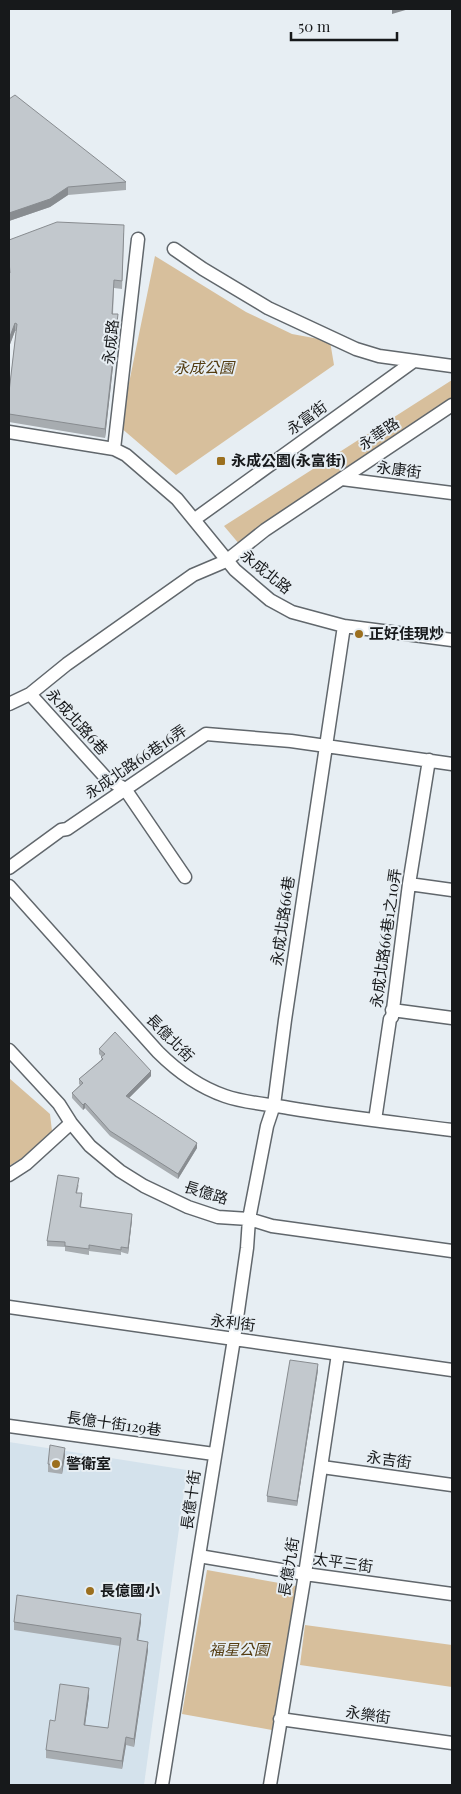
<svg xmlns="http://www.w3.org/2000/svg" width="461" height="1794" font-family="'Playfair Display','Noto Sans TC',serif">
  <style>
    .built { fill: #d4e2ec }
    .green { fill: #d7bf9c }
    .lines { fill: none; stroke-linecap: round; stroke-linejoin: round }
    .street-casing { stroke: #61676c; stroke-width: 15 }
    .street { stroke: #fff; stroke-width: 12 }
    .wall { fill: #a7acb0 }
    .shaded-wall { fill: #888c90 }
    .building { fill: #c2c8cd; stroke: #888c90 }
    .poi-dot { fill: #9b6f1e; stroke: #e7eef3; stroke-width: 2 }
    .labels { text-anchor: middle; stroke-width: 4; stroke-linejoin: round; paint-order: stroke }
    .street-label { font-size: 15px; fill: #17191b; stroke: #e7eef3 }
    .park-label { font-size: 15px; font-style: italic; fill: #543c11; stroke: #e7eef3 }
    .poi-label { font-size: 15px; font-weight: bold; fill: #17191b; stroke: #e7eef3; text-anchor: start }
  </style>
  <rect width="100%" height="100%" fill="#e7eef3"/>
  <path class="built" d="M9 1442 187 1470 144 1785H9Z"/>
  <path class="green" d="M155 256 246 312 292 334 330 341 334 365 176 475 120 427Z
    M452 380V400L240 545 224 526Z
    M9 1078 50 1114 52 1131 25 1156 9 1166Z
    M207 1570 296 1586 272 1730 182 1714Z
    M305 1625 452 1645V1687L300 1665Z"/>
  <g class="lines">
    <defs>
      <path id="street" d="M174 249 203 269 268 308 356 349 379 356 452 366
        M9 432 114 449 126 455 177 499 235 570 270 600 292 612 344 626 452 640
        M114 449 138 239
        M342 479 452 493
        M195 519 414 361
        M30 694 106 778 125 789 185 877
        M9 704 30 694 67 664 193 575 226 561 265 530 452 405
        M9 868 61 830 67 829 206 734 291 741 452 764
        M409 884 452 890
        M9 886 158 1052C177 1071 199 1087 225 1096 245 1103 267 1104 289 1108 343 1117 398 1123 452 1130
        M392 1010 452 1018
        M9 1050 59 1104 71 1123 90 1146 120 1171 144 1186 188 1207 218 1217 249 1219 272 1226 452 1251
        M375 1120 390 1019 392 1017 409 884 429 760
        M9 1175 26 1164 71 1123
        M9 1307 452 1370
        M9 1426 214 1454
        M322 1467 452 1485
        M199 1556 305 1574 452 1594
        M280 1719 452 1743
        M162 1785 234 1339 247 1248 249 1219 267 1126 274 1105 285 1020 344 626
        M270 1785 305 1574 338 1354"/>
    </defs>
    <use href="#street" class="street-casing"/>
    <use href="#street" class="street"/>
  </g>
  <path class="wall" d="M9 99 126 182V190L68 195 50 207 9 221Z
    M124 233 122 289 114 288 113 314 118 322 105 438 9 422V392L16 331H15L9 347V240Z
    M99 1049 151 1076 129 1098 197 1148 178 1179 110 1136 85 1108 83 1110 72 1098V1093L80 1085 79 1084V1079L101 1060 102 1057 99 1054Z
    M79 1184 77 1193 82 1199 81 1207 132 1220 128 1254 121 1252V1255L89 1251V1255L65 1251V1247L47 1246V1241Z
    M318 1370 297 1506 267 1502V1496Z
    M65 1456 62 1474 48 1472V1464Z
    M14 1622H141L138 1640 148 1650 134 1747 126 1745 122 1769 46 1758V1750L55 1721 89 1696 85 1725 108 1728 120 1646 14 1630Z"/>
  <path class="shaded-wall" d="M392 9H409L392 14Z
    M68 187V195L50 207 9 221V213Z
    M118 314V322L105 438V429Z
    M15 323V331L9 347V339Z
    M151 1071V1076L126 1101V1096Z
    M85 1103V1108L83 1110V1105Z
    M197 1143V1148L178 1179V1174Z
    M132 1214V1220L128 1254V1248Z
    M318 1364V1370L297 1506V1501Z
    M65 1448V1456L62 1474V1466Z
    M141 1614V1622L137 1648V1640Z
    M148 1642V1650L134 1747V1739Z
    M89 1688V1696L84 1733V1725Z
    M126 1737V1745L122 1769V1761Z"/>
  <path class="building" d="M15 95 126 182 68 187 50 199 9 213V99Z
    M57 222 124 225 122 281 114 280 112 314H118L105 429 9 414V392L17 324 15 323 9 339V273H10L9 261V240Z
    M115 1032 151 1071 126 1096 197 1143 178 1174 110 1131 85 1103 83 1105 72 1093 83 1083 79 1079 103 1059 101 1057 105 1054 99 1049Z
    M58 1175 79 1178 76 1193H82L80 1207 132 1214 128 1248 121 1247V1250L89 1245V1249L65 1246V1242L47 1241Z
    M290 1360 318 1364 297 1501 267 1496Z
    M50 1445 65 1448 62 1466 48 1464Z
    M17 1595 141 1614 137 1640 148 1642 134 1739 126 1737 122 1761 46 1750 50 1720 55 1721 60 1684 89 1688 84 1725 108 1728 121 1638 14 1622Z"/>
  <g class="poi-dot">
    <rect x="216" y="456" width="10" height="10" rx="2.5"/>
    <circle cx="359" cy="634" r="5"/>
    <circle cx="56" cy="1464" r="5"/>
    <circle cx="90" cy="1591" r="5"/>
  </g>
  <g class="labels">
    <g class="street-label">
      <text transform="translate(111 342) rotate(-84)" y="5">永成路</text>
      <text transform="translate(307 418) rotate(-36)" y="5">永富街</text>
      <text transform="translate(379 434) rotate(-34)" y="5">永華路</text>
      <text transform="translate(399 470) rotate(7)" y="5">永康街</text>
      <text transform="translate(266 572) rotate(39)" y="5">永成北路</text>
      <text transform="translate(77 722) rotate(48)" y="5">永成北路6巷</text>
      <text transform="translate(136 762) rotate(-34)" y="5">永成北路66巷16弄</text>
      <text transform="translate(283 921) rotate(-82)" y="5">永成北路66巷</text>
      <text transform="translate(386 938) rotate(-82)" y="5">永成北路66巷1之10弄</text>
      <text transform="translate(170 1038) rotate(45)" y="5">長億北街</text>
      <text transform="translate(206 1193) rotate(17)" y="5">長億路</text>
      <text transform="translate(233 1323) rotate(7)" y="5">永利街</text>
      <text transform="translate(114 1424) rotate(8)" y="5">長億十街129巷</text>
      <text transform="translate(389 1460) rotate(8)" y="5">永吉街</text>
      <text transform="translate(191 1500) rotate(-82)" y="5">長億十街</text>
      <text transform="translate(343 1563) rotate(8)" y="5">太平三街</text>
      <text transform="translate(289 1567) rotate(-81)" y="5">長億九街</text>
      <text transform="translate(368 1715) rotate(8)" y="5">永樂街</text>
    </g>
    <g class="park-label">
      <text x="204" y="373">永成公園</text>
      <text x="239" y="1655">福星公園</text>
    </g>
    <g class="poi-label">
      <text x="231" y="466">永成公園(永富街)</text>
      <text x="369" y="639">正好佳現炒</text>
      <text x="66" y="1469">警衛室</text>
      <text x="100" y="1596">長億國小</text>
    </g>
  </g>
  <rect width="461" height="1794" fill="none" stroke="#17191b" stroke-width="20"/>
  <path d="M291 32v8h106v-8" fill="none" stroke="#17191b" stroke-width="2.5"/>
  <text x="298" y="32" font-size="15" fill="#17191b" stroke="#e7eef3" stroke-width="4" paint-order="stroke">50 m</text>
</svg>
